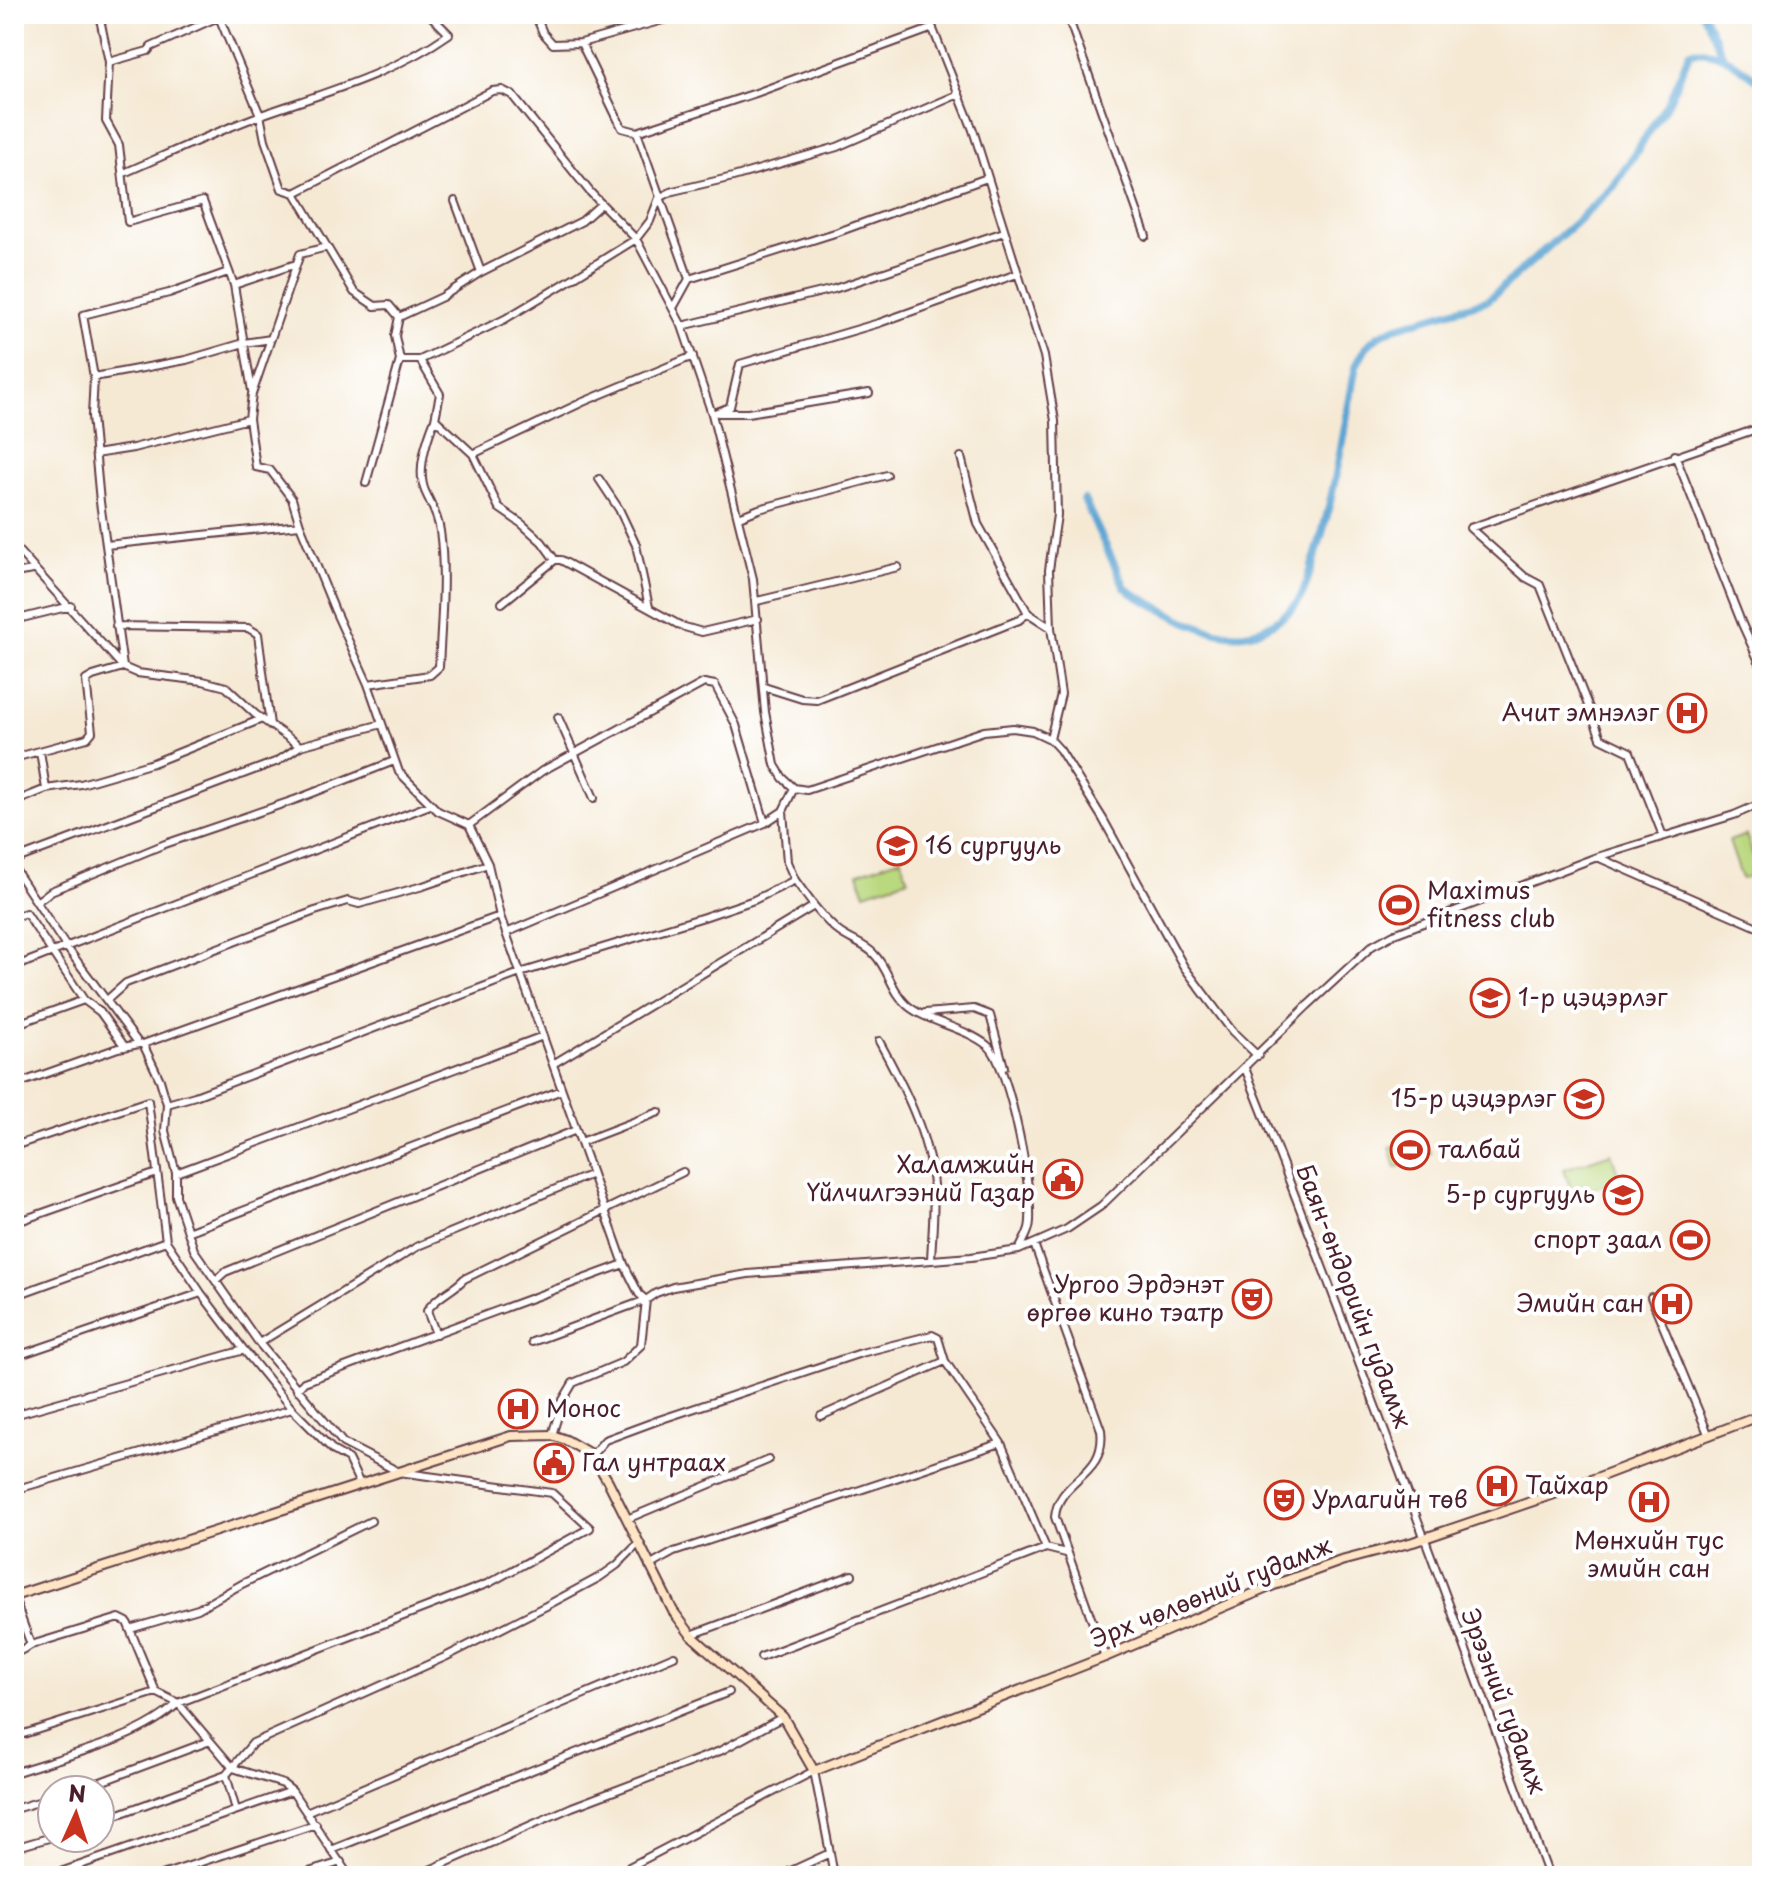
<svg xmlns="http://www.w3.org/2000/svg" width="1776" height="1890" font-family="'Playpen Sans',sans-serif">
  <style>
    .green { fill: #bad87e; stroke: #827c54; stroke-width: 2 }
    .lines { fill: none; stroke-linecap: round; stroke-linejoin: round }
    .canal { stroke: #5ca4d3; stroke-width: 8 }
    .minor-casing { stroke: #643d44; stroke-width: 10 }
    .secondary-casing { stroke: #643d44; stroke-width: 12 }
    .minor { stroke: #fff; stroke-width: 6 }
    .secondary { stroke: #fde5c5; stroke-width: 8 }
    .labels { text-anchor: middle; stroke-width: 8; stroke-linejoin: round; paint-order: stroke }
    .poi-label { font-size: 24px; fill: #4a1f2b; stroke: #fff; text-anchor: start }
    .street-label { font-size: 24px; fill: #4a1f2b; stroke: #fff }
  </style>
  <rect width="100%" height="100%" fill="#fff"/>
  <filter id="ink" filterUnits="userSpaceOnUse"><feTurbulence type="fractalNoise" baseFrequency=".0125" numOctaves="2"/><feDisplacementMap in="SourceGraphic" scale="16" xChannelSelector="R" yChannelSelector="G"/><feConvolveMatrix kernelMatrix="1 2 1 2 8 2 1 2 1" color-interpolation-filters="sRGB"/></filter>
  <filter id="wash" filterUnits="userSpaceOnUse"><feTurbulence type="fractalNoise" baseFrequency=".006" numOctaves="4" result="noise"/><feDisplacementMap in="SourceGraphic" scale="32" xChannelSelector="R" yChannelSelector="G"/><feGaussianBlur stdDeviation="1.8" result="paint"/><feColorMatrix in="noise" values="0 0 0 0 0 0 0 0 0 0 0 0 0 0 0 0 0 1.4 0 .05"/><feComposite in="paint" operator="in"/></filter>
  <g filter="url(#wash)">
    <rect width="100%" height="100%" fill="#f5e9d4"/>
    <path class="green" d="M1746 835 1759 873 1742 879 1729 841Z
      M901 858 908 879 865 893 858 873Z
      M1420 1136 1431 1153 1396 1168 1390 1147Z
      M1611 1153 1620 1179 1573 1195 1564 1169Z"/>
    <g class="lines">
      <path class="canal" d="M1703 14 1723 56
        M1084 500 1125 587 1132 593C1163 610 1209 639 1245 634 1262 632 1287 616 1297 603 1304 594 1307 580 1311 569 1334 504 1343 433 1356 366L1366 347 1378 336 1394 328 1488 300 1575 223 1614 186 1669 101 1690 52C1720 48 1739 67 1762 83"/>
    </g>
  </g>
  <g filter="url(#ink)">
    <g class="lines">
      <defs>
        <path id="minor" d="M99 14 109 62 106 121 119 145 128 222 203 201 234 285 252 391
          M535 14 543 33 553 44 581 43 622 128 637 132 689 279
          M927 14 973 130 1044 356 1055 421 1057 515 1049 570 1051 628 1061 694 1050 739
          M1067 14 1146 236
          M219 17 260 115 265 140 282 189 295 193 354 292 375 306 389 305 399 317 395 336 400 360 366 483
          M581 43 684 14
          M109 62 148 51 151 47 225 14
          M637 132 756 93 933 28
          M124 173C170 153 217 131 264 114 327 92 394 73 449 34L429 14
          M295 193 492 91 502 90 512 95 590 192 636 239 682 326 712 414 753 579 765 712 775 765 783 778 794 788 807 790 984 731 1013 728 1033 731 1050 739 1060 750 1103 819 1184 967 1232 1031 1258 1056
          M455 201 481 272
          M327 247 300 254 252 394 249 419 256 467 270 470 292 499 300 525 335 611 368 684 399 772 438 811 469 825 488 864 500 916 624 1264 639 1294 646 1300 532 1342
          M228 272 169 293 83 315 94 377 92 416 100 502 123 667 137 673 203 681 226 687 255 714 300 746 382 724
          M234 285 296 264
          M673 308 689 279 838 232 987 178
          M399 317 442 297 481 272 582 221 601 204
          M682 326 834 289 1004 232
          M400 360H420L505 319 562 285 636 239 650 221 659 198 673 191 733 177 837 147 959 94
          M420 360 440 394 435 419 473 454 499 508 522 524 542 542 555 560H561L681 626 702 632 758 619
          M94 377 186 360 244 343 271 339
          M718 413H748L869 393
          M712 414 730 407 740 364 879 323 1017 274
          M95 454 133 448 249 419
          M473 454 583 402 693 356
          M1675 455 1742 624 1762 668
          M961 457 978 524 1028 613 1051 628
          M599 479 619 509 636 545 649 607
          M739 517 759 509 887 475
          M106 545 300 525
          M14 546 123 667 93 676 86 680 92 732 87 738 14 758
          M14 573 33 570
          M757 601 898 567
          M502 603 555 560
          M14 620 71 606
          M116 626 248 628 258 634 270 725
          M368 684 430 675 439 667C441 625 446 572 440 531 438 515 431 505 425 491 416 470 427 439 435 419
          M764 687 802 699 817 700 1019 620 1028 613
          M558 717 594 798
          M40 751 46 789
          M14 802 46 789 81 784 153 763 262 719
          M469 825 542 771 704 683 715 685 736 725 765 823
          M1663 836 1630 752 1601 738 1540 585 1525 577 1470 528 1762 427
          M1597 857 1734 815 1762 803
          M14 860 278 761 300 746
          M14 868 65 945 139 1044H143L160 1080 167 1104 165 1131 176 1173V1196L194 1250 259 1343 343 1443 399 1472 552 1493 590 1528 489 1583 178 1703C138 1741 66 1755 14 1773
          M795 880C808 898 821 917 838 931 849 940 865 944 874 954 888 968 892 992 907 1005 926 1022 965 1027 988 1046 1009 1063 1036 1202 1029 1228 1027 1236 1022 1243 1019 1250
          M38 901 51 891 165 844 297 799 394 761
          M14 917 26 913 84 1000 100 1012 125 1047
          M506 933 765 823 783 811 794 788
          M14 967 430 805
          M108 999 126 983 315 911 348 901 359 904 423 886 488 864
          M925 1013 974 1009 990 1015 1004 1067
          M14 1025 84 1000
          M879 1041C903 1085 929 1135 933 1185 935 1210 932 1235 931 1260
          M143 1044 500 916
          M553 1064 814 906
          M1245 1068C1351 1336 1450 1606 1549 1876
          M14 1085 118 1048 139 1044
          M167 1104 195 1096 520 973 704 917 754 900 795 880 787 862 783 811
          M581 1142 659 1112
          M14 1146 148 1101 166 1241 201 1293 244 1350 292 1409 334 1451 348 1459 360 1484
          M176 1173 543 1036
          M14 1223 157 1173
          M190 1231 562 1090
          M1034 1244 1101 1430C1107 1477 1058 1478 1055 1517L1105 1657
          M216 1280 225 1272 576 1130
          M14 1296 166 1241
          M1651 1297 1709 1436
          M436 1334 427 1311C435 1297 453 1291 464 1279L683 1172
          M259 1343 418 1246 592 1174
          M14 1357 201 1293
          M297 1390 304 1382 624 1264
          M14 1415 244 1350
          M821 1416 945 1361
          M552 1435 563 1400 573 1383 623 1362 641 1345 646 1300 656 1293 673 1287 748 1274 971 1257 1019 1250 1067 1229 1101 1206 1307 1006 1372 946 1394 934 1597 857 1762 929
          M592 1455 605 1440 659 1420 861 1353 932 1335 938 1338 945 1361 1001 1443 1046 1548
          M14 1490 292 1409
          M627 1519 768 1460
          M649 1566 674 1552 1001 1443
          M14 1598 31 1645 119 1618 127 1622 156 1692 178 1703 233 1768 283 1784 292 1791 349 1876
          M130 1629 198 1609 242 1584 371 1521
          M691 1635 852 1575
          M14 1654 31 1645
          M761 1657 1046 1548 1066 1553
          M14 1737 156 1692
          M226 1775 236 1810
          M79 1790 210 1741
          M14 1809 52 1798
          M306 1812 674 1656
          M100 1821 226 1775 253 1743 445 1657 546 1606 600 1577 617 1565 638 1544
          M14 1848 52 1837
          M331 1850 729 1692
          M830 1853 834 1876
          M49 1876 292 1791
          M159 1876 316 1824
          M296 1876 341 1862
          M416 1876 572 1807 720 1751 783 1717
          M612 1876 814 1771 830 1853 780 1876"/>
        <path id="secondary" d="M14 1596 511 1436 552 1435 566 1440 592 1455 608 1481 673 1611 691 1635 783 1717 814 1771 1105 1657 1274 1585 1341 1561 1413 1542 1554 1494 1762 1415"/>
      </defs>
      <use href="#minor" class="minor-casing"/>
      <use href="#secondary" class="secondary-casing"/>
      <use href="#minor" class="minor"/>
      <use href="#secondary" class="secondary"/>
    </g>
  </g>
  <defs>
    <symbol id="hospital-ring" viewBox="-11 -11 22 22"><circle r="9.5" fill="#fff" stroke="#c8321e" stroke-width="1.5"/><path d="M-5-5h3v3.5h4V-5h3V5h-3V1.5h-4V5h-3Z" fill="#c8321e"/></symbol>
    <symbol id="school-ring" viewBox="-11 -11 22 22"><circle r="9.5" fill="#fff" stroke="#c8321e" stroke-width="1.5"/><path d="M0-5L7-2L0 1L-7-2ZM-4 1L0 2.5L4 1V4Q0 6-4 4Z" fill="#c8321e"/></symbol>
    <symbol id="stadium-ring" viewBox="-11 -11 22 22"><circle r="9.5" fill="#fff" stroke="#c8321e" stroke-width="1.5"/><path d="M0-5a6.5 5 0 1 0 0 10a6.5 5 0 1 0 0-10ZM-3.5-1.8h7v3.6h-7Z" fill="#c8321e"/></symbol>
    <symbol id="civic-ring" viewBox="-11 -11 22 22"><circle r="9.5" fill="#fff" stroke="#c8321e" stroke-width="1.5"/><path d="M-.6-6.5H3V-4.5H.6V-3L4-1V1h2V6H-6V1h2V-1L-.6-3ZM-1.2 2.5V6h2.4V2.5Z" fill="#c8321e"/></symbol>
    <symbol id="theatre-ring" viewBox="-11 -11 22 22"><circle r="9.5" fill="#fff" stroke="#c8321e" stroke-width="1.5"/><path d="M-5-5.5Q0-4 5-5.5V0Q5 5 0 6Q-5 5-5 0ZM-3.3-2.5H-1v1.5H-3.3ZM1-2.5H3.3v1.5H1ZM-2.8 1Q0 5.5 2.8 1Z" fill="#c8321e"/></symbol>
  </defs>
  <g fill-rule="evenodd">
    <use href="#hospital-ring" x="1665" y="691" width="44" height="44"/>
    <use href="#school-ring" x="875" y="824" width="44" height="44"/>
    <use href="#stadium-ring" x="1377" y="883" width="44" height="44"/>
    <use href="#school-ring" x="1468" y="976" width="44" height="44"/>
    <use href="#school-ring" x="1562" y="1077" width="44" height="44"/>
    <use href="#stadium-ring" x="1388" y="1128" width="44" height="44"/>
    <use href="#civic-ring" x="1041" y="1157" width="44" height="44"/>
    <use href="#school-ring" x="1601" y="1173" width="44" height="44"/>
    <use href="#stadium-ring" x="1668" y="1218" width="44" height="44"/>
    <use href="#theatre-ring" x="1230" y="1277" width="44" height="44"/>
    <use href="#hospital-ring" x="1650" y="1282" width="44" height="44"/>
    <use href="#hospital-ring" x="496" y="1387" width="44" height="44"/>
    <use href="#civic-ring" x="532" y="1441" width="44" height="44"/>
    <use href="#hospital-ring" x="1475" y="1464" width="44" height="44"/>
    <use href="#theatre-ring" x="1262" y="1478" width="44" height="44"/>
    <use href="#hospital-ring" x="1627" y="1480" width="44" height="44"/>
  </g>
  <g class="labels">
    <g class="poi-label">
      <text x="1659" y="721" text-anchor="end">Ачит эмнэлэг</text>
      <text x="925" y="854">16 сургууль</text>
      <text x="1427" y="899">Maximus<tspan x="1427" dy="28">fitness club</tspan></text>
      <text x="1518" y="1006">1-р цэцэрлэг</text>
      <text x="1556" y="1107" text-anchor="end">15-р цэцэрлэг</text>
      <text x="1438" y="1158">талбай</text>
      <text x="1035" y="1173" text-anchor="end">Халамжийн<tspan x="1035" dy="28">Үйлчилгээний Газар</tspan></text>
      <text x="1595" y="1203" text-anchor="end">5-р сургууль</text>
      <text x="1662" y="1248" text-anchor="end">спорт заал</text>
      <text x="1224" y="1293" text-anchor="end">Ургоо Эрдэнэт<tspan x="1224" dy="28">өргөө кино тэатр</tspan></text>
      <text x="1644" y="1312" text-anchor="end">Эмийн сан</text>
      <text x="546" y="1417">Монос</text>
      <text x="582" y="1471">Гал унтраах</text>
      <text x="1525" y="1494">Тайхар</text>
      <text x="1312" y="1508">Урлагийн төв</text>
      <text x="1649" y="1549" text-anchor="middle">Мөнхийн тус<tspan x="1649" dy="28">эмийн сан</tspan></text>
    </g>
    <g class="street-label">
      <text transform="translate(1353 1296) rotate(69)" y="8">Баян-өндорийн гудамж</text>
      <text transform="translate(1211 1593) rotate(-22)" y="8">Эрх чөлөөний гудамж</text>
      <text transform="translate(1503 1701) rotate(69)" y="8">Эрээний гудамж</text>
    </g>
  </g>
  <rect width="1776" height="1890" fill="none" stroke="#fff" stroke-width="48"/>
  <g transform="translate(76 1814) rotate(3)"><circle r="38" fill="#ffffff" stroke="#b7a5aa" stroke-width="2"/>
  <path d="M0-6L14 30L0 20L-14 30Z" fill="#c8321e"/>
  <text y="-12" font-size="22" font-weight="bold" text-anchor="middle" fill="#4a1f2b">N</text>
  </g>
</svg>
